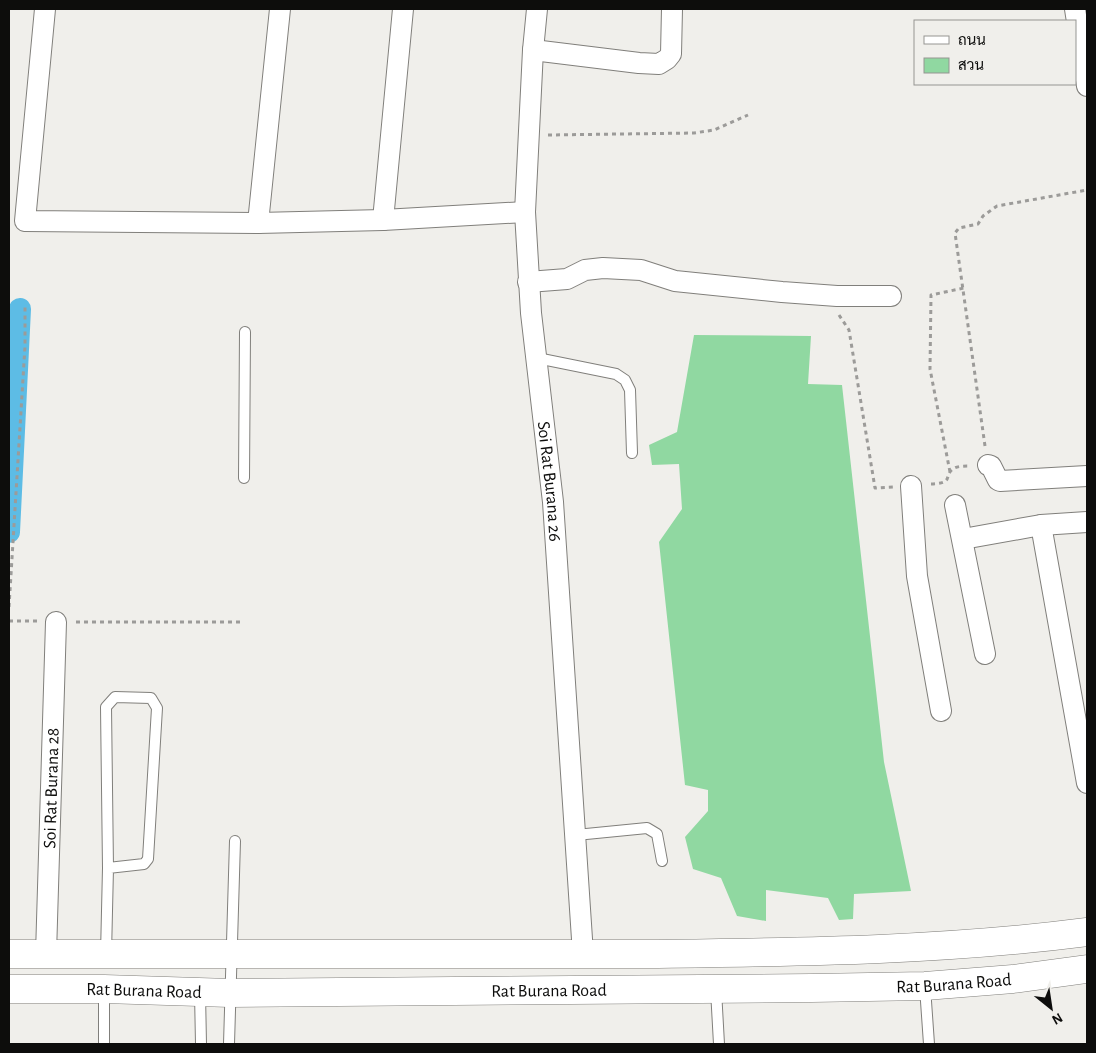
<svg xmlns="http://www.w3.org/2000/svg" width="1096" height="1053" font-family="'Alegreya Sans',Sarabun,sans-serif">
  <style>
    .green { fill: #90d8a1 }
    .lines { fill: none; stroke-linecap: round; stroke-linejoin: round }
    .canal { stroke: #5dbce5; stroke-width: 22 }
    .service-casing { stroke: #807f7b; stroke-width: 12 }
    .minor-casing { stroke: #807f7b; stroke-width: 22 }
    .secondary-casing { stroke: #807f7b; stroke-width: 29 }
    .path { stroke: #9c9b99; stroke-width: 3; stroke-dasharray: 4 4; stroke-linecap: butt }
    .service { stroke: #fff; stroke-width: 10 }
    .minor { stroke: #fff; stroke-width: 20 }
    .secondary { stroke: #fff; stroke-width: 28 }
    .labels { text-anchor: middle; stroke-width: 4.5; stroke-linejoin: round; paint-order: stroke }
    .street-label { font-size: 18px; fill: #0d0d0c; stroke: #f0efeb }
  </style>
  <rect width="100%" height="100%" fill="#f0efeb"/>
  <path class="green" d="M694 335 811 336 808 384 842 385 884 762 911 891 854 894 853 919 839 920 828 898 766 890V921L737 916 721 878 693 869 685 837 708 811V790L685 785 659 542 682 509 679 464 652 465 649 445 677 432Z"/>
  <g class="lines">
    <path class="canal" d="M9 532 20 309"/>
    <defs>
      <path id="service" d="M537 358 616 374 625 380 630 390 632 453
        M244 478 245 332
        M115 697 151 698 157 708 148 859 144 864 108 868 106 707Z
        M576 835 647 828 657 834 662 861
        M106 954 108 868
        M925 987 929 1044
        M104 990V1044
        M716 990 719 1044
        M200 993 201 1044
        M229 1044 235 841"/>
      <g id="minor">
        <path d="M45 9 25 221 258 223 383 220 525 212"/>
        <path id="s1" d="M537 9 533 50 525 212 531 313 553 502 583 954"/>
        <path d="M1075 9 1087 86"/>
        <path d="M533 50 639 63 659 64 667 59 671 54 672 9"/>
        <path d="M383 220 403 9"/>
        <path d="M258 223 280 9"/>
        <path d="M528 282 567 279 585 270 603 268 641 270 675 281 782 292 837 296H891"/>
        <path d="M988 465 991 466 998 480 1000 481 1087 476"/>
        <path d="M911 486 917 576 941 711"/>
        <path d="M955 505 985 654"/>
        <path d="M1041 525 1087 783"/>
        <path d="M963 539 1041 525 1087 522"/>
        <path id="s2" d="M46 954 56 622"/>
      </g>
      <g id="secondary">
        <path d="M9 954C222 954 435 956 649 954 796 952 940 951 1087 932"/>
        <path id="s3" d="M9 989H104L230 993 812 988 925 986 1013 979 1087 969"/>
      </g>
    </defs>
    <use href="#service" class="service-casing"/>
    <use href="#minor" class="minor-casing"/>
    <use href="#secondary" class="secondary-casing"/>
    <path class="path" d="M548 135 694 133 714 130 748 115
      M839 315 849 330 875 488 893 487
      M985 446 955 233 959 228 978 224 983 216 997 206 1087 190
      M950 472 930 369 931 295 964 288
      M931 484C955 483 943 476 953 469 957 466 964 466 969 466
      M9 607 25 346V307
      M9 621H37
      M76 622H243"/>
    <use href="#service" class="service"/>
    <use href="#minor" class="minor"/>
    <use href="#secondary" class="secondary"/>
  </g>
  <g class="labels">
    <g class="street-label">
      <text dy="6" stroke="none"><textPath href="#s1" startOffset="474">Soi Rat Burana 26</textPath></text>
      <text dy="6" stroke="none"><textPath href="#s2" startOffset="166">Soi Rat Burana 28</textPath></text>
      <text dy="6" stroke="none"><textPath href="#s3" startOffset="945">Rat Burana Road</textPath></text>
      <text dy="6" stroke="none"><textPath href="#s3" startOffset="135">Rat Burana Road</textPath></text>
      <text dy="6" stroke="none"><textPath href="#s3" startOffset="540">Rat Burana Road</textPath></text>
    </g>
  </g>
  <rect width="1096" height="1053" fill="none" stroke="#0d0d0c" stroke-width="20"/>
  <rect x="914" y="20" width="162" height="65" fill="#f0efeb" stroke="#959592"/>
  <rect x="924" y="36" width="25" height="8" fill="#ffffff" stroke="#959592"/>
  <text x="958" y="45" font-size="15" fill="#0d0d0c">ถนน</text>
  <rect x="924" y="58" width="25" height="15" fill="#90d8a1" stroke="#959592"/>
  <text x="958" y="70" font-size="15" fill="#0d0d0c">สวน</text>
  <g transform="translate(1051 1008) rotate(150)" stroke="#f0efeb" stroke-width="4" paint-order="stroke">
  <path d="M0-4L9 19L0 12L-9 19Z" fill="#0d0d0c"/>
  <text y="-8" font-size="14" font-weight="bold" text-anchor="middle" fill="#0d0d0c">N</text>
  </g>
</svg>
